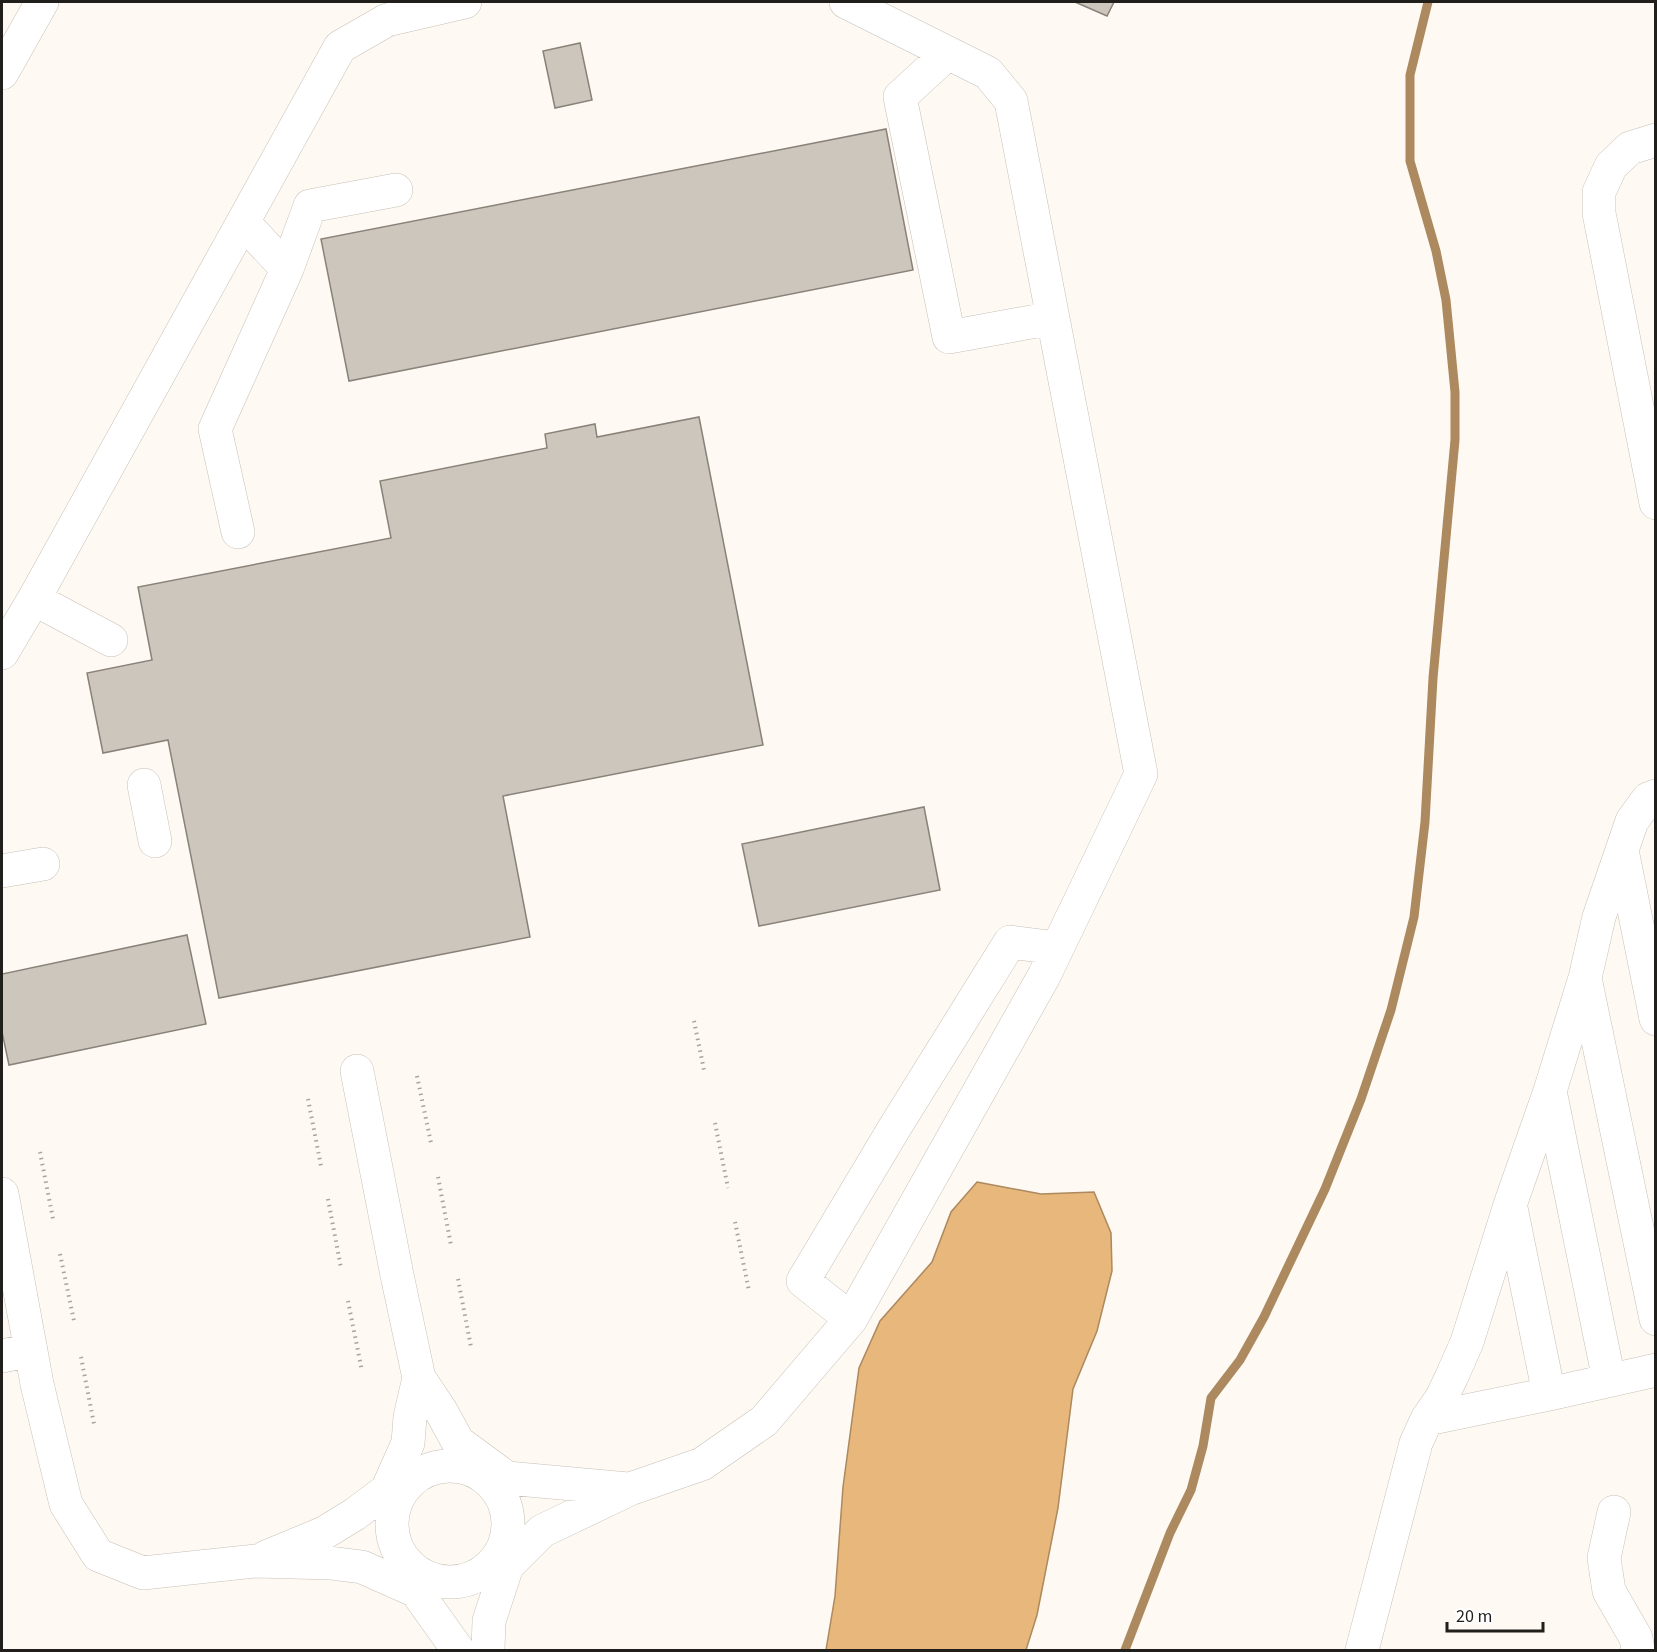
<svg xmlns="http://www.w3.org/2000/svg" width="1657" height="1652" font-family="'Source Sans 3',sans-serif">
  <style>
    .water { fill: #e7b77b; stroke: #ac895e; stroke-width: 1.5 }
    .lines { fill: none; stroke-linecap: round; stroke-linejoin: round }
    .stream { stroke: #ac895e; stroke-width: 9 }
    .building { fill: #cdc6bd; stroke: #89827a; stroke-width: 1.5 }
    .minor-casing { stroke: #c7c0b7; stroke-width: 34 }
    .highway-casing { stroke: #c7c0b7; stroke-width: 34 }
    .path { stroke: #a8a59f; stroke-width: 4; stroke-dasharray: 1.5 4.5; stroke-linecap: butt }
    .minor { stroke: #fff; stroke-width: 33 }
    .highway { stroke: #fff; stroke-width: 33 }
  </style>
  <rect width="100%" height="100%" fill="#fef9f2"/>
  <path class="water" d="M977 1182 1041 1194 1094 1192 1111 1233 1112 1271 1097 1331 1073 1389 1058 1508 1037 1615 1026 1650H826L835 1596 843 1487 859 1368 880 1321 932 1262 951 1212Z"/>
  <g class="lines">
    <path class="stream" d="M1125 1650 1170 1533 1191 1490 1203 1446 1211 1398 1240 1360 1264 1317 1325 1189 1361 1099 1391 1010 1414 917 1425 822 1433 678 1455 440V392L1446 300 1436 251 1410 161V75L1428 2"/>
  </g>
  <path class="building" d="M1075 2H1114L1107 16Z
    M580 43 592 100 555 108 543 51Z
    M886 129 913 270 349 381 321 239Z
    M699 417 763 745 503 796 530 937 219 998 168 740 103 753 87 673 152 660 138 587 391 538 380 481 547 448 545 434 595 424 597 437Z
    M924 807 940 890 759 926 742 844Z
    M187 935 206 1024 9 1065 2 1032V974Z"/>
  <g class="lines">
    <defs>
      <path id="minor" d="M948 53 900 97 949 337 1053 318
        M1656 140 1630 148 1611 166 1599 192V213L1656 503
        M287 269 310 206 396 190
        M238 532 215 429 287 269 243 222
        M34 599 111 640
        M2 653 34 599 340 47 387 20 465 2
        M144 785 155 841
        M1622 850 1656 1019
        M2 871 43 864
        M1586 983 1656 1319
        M357 1071 397 1275 419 1378 441 1411 458 1442 507 1478 628 1489
        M1550 1091 1609 1380
        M2 1194 37 1384 66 1504 98 1555 143 1573 256 1561 330 1563 362 1567 416 1591 458 1650
        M1511 1208 1549 1394
        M851 1319 803 1281 895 1127 1010 942 1057 948
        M2 1356 31 1350
        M1427 1419 1549 1394 1656 1370
        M392 1524a58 58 0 1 1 116 0a58 58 0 1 1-116 0Z
        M1614 1512 1604 1558 1609 1591 1636 1638 1638 1650
        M266 1557 324 1533 355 1514 387 1490 408 1443 410 1417 419 1378
        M488 1650 489 1621 507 1566 542 1531 630 1489 702 1464 764 1421 851 1319 1044 976 1141 774 1011 101 988 73 846 2
        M1362 1650 1416 1443 1427 1419 1441 1399 1452 1376 1467 1342 1510 1205 1550 1091 1585 978 1599 917 1632 821 1648 799 1656 796"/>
      <path id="highway" d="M2 73 42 2"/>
    </defs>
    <use href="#minor" class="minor-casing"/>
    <use href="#highway" class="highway-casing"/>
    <path class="path" d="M694 1021 704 1070
      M417 1076 431 1143
      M308 1099 321 1166
      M715 1123 728 1188
      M40 1152 53 1219
      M438 1177 451 1245
      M328 1199 341 1268
      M735 1222 749 1291
      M60 1254 74 1321
      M458 1279 471 1347
      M348 1301 362 1371
      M81 1357 94 1424"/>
    <use href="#minor" class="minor"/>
    <use href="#highway" class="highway"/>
  </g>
  <rect width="1657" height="1652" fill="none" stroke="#211f1c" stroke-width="6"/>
  <path d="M1447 1622v9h96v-9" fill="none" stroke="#211f1c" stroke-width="3"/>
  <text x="1456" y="1622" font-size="18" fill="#211f1c" stroke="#ffffff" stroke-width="4.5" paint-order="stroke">20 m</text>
</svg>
